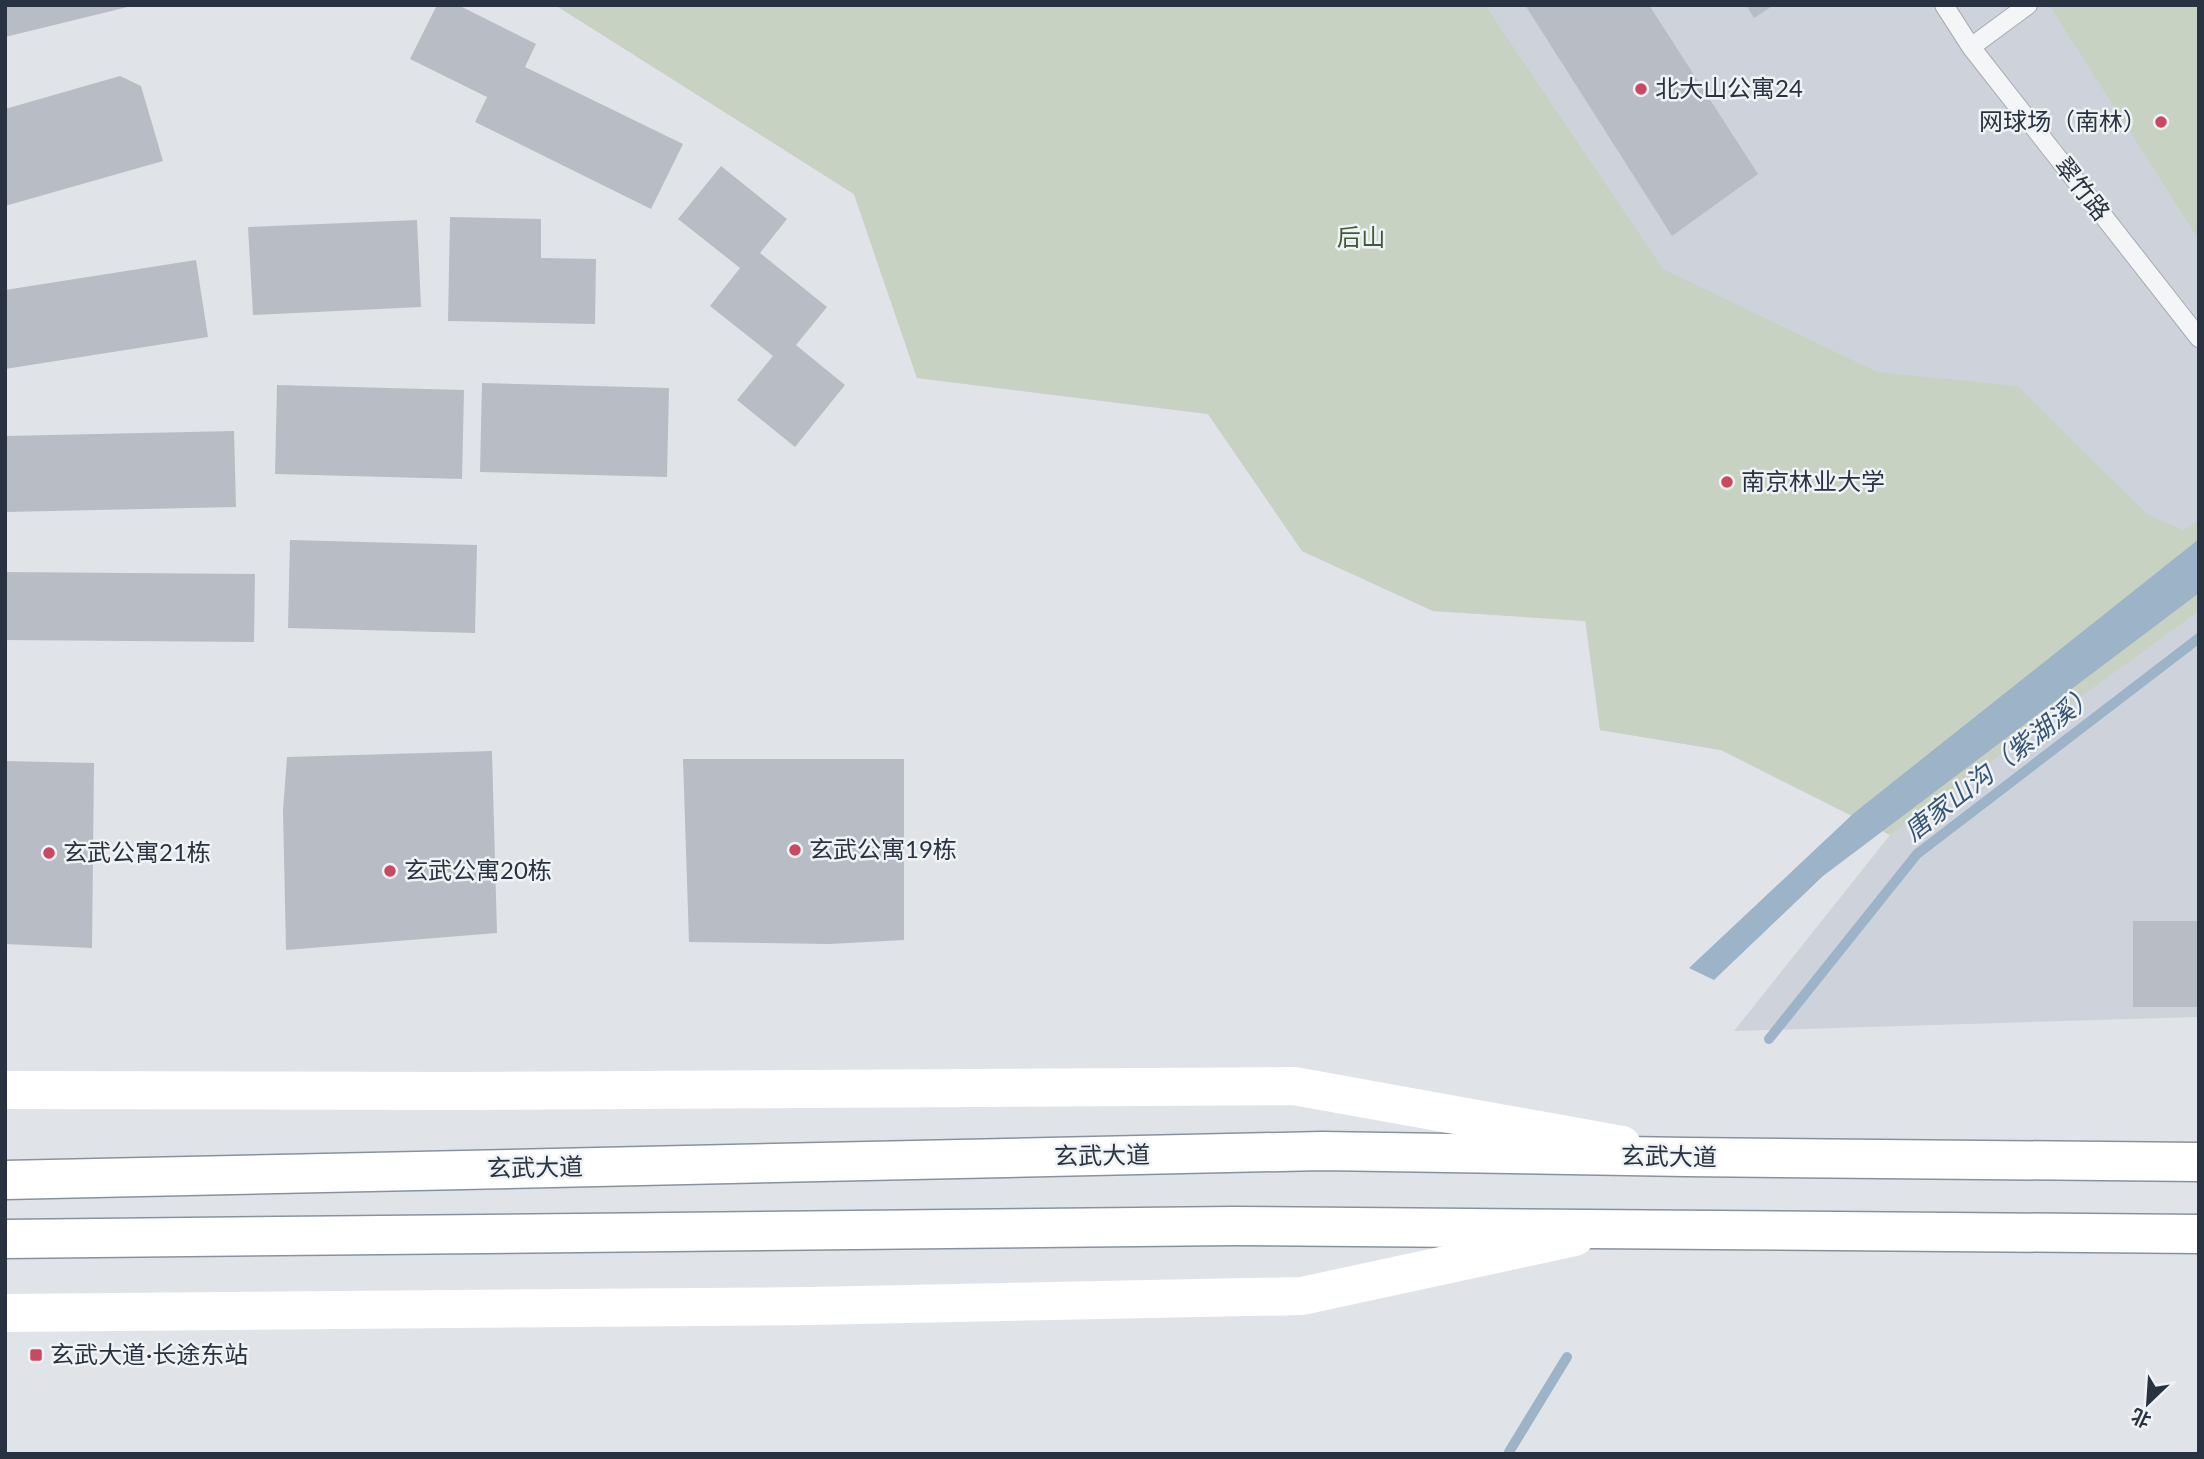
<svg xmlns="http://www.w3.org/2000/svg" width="2204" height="1459" font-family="Lato,'Noto Sans SC',sans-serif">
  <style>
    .built { fill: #ced3db }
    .green { fill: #c7d2c2 }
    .water { fill: #9cb3c8 }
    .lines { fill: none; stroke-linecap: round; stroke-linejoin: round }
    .stream { stroke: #9cb3c8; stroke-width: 10 }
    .building { fill: #b8bdc5 }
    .lane-casing { stroke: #a5abb3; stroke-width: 20 }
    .highway-casing { stroke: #88929f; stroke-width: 41 }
    .lane { stroke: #f3f5f7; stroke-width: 18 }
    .secondary { stroke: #fff; stroke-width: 38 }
    .highway { stroke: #fff; stroke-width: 38 }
    .poi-dot { fill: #ca4961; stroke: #f0f3f6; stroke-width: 2.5 }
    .labels { text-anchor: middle; stroke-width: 5; stroke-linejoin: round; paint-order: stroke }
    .poi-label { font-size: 24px; fill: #293240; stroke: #f0f3f6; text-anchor: start }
    .street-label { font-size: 24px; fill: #293240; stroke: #f0f3f6 }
    .park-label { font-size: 24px; fill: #3f5b37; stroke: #f0f3f6 }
    .water-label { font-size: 26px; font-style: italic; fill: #355373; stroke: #f0f3f6 }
  </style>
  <rect width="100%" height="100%" fill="#e0e4e9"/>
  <path class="built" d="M555 5H2199V1017L1734 1031 1890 835 1721 750 1600 730 1585 621 1433 611 1302 551 1208 414 917 378 854 194Z"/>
  <path class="green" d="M555 5H1485L1663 269 1877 372 2018 386 2147 514 2183 530 2199 520V611L1890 835 1721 750 1600 730 1586 621 1433 611 1302 551 1208 414 917 378 854 194Z
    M2049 5H2199V240Z"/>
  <path class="water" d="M2199 539V593L1823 876 1714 980 1689 968 1854 813Z"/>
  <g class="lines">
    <path class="stream" d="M1769 1039 1917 854 2199 638
      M1509 1452 1567 1357"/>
  </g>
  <path class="building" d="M5 5H132V6L5 37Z
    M437 5H458L536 44 525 67 683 144 651 209 475 122 487 97 410 59Z
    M1525 5H1649L1758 174 1672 236Z
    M1746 5H1774L1754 18Z
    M120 76 141 86 163 161 5 206V109Z
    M721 166 787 219 760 253 827 307 796 345 845 385 795 447 737 400 773 356 710 306 740 268 678 219Z
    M450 217 541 219V258L596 259 595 324 448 321Z
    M417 220 421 307 253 315 248 227Z
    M196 260 208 337 5 369V290Z
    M482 383 669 388 667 477 480 472Z
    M277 385 464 390 462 479 275 474Z
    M234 431 236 507 5 512V436Z
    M290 540 477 545 475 633 288 628Z
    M5 572 255 574 254 642 5 640Z
    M492 751 497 933 286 950 283 810 287 757Z
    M683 759H904V940L830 944 689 942Z
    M5 761 94 763 92 948 5 944Z
    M2133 921H2199V1007H2133Z"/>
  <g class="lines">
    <defs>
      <path id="lane" d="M1944 5 1971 47 2199 338
        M1971 47 2028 5"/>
      <path id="highway" d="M5 1180 1322 1151 1686 1157 2199 1162
        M5 1239 1234 1226 2199 1234"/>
    </defs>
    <use href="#lane" class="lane-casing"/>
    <use href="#highway" class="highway-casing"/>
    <use href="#lane" class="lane"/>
    <path class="secondary" d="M5 1090 452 1091 1294 1086 1622 1145
      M5 1313 809 1306 1302 1296 1575 1237"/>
    <use href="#highway" class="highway"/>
  </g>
  <g class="poi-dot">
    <circle cx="1641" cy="89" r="7"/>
    <circle cx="2161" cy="122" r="7"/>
    <circle cx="1727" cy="482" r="7"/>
    <circle cx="795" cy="850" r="7"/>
    <circle cx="49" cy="853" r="7"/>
    <circle cx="390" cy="871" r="7"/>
    <rect x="29" y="1348" width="14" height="14" rx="3.5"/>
  </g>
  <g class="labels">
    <g class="poi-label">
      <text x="1655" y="97">北大山公寓24</text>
      <text x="2147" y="130" text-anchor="end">网球场（南林）</text>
      <text x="1741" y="490">南京林业大学</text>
      <text x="809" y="858">玄武公寓19栋</text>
      <text x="63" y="861">玄武公寓21栋</text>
      <text x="404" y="879">玄武公寓20栋</text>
      <text x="50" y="1363">玄武大道·长途东站</text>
    </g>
    <g class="street-label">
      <text transform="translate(2082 189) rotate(52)" y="8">翠竹路</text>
      <text transform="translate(1102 1156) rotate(-1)" y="8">玄武大道</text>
      <text transform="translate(1669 1157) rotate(1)" y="8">玄武大道</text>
      <text transform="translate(535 1168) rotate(-1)" y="8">玄武大道</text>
    </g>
    <g class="park-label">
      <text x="1361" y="246">后山</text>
    </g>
    <g class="water-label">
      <text transform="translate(2000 763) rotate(-38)" y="9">唐家山沟（紫湖溪）</text>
    </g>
  </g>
  <rect width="2204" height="1459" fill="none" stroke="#293240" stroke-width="14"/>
  <g transform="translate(2148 1403) rotate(205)" stroke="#f0f3f6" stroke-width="5" paint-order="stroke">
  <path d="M0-5L12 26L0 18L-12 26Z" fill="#293240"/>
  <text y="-10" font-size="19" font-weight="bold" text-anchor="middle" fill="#293240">北</text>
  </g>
</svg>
